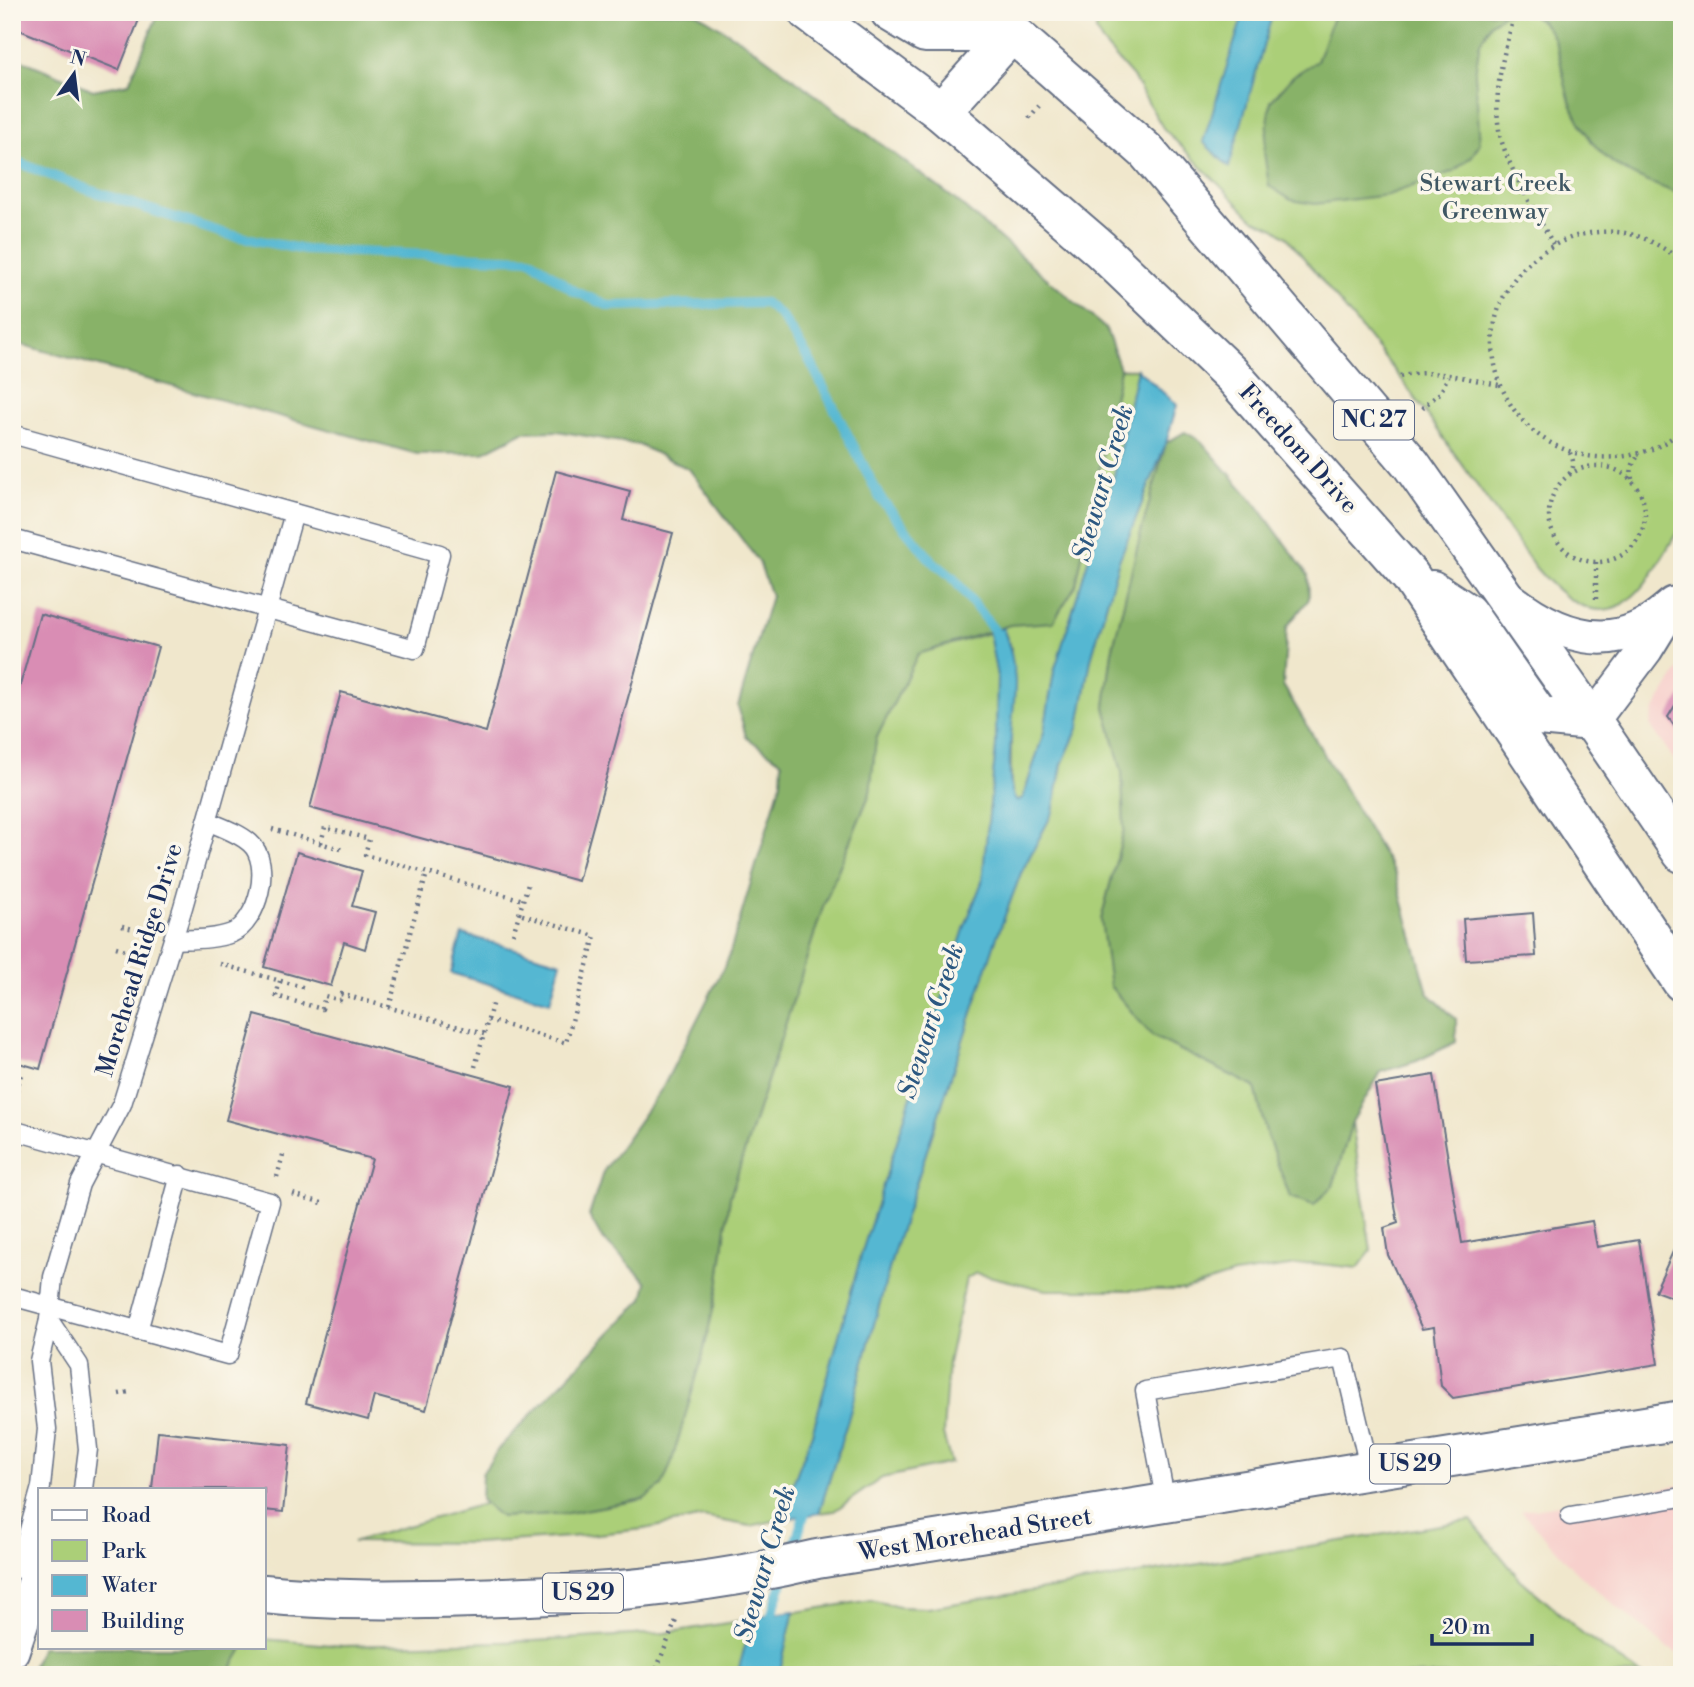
<svg xmlns="http://www.w3.org/2000/svg" width="1694" height="1687" font-family="'Libre Bodoni',serif">
  <style>
    .built { fill: #f7d0cc }
    .green { fill: #abcf78; stroke: #637f6b; stroke-width: 2 }
    .forest { fill: #88b268; stroke: #527063; stroke-width: 2 }
    .water { fill: #54b7d2; stroke: #387398; stroke-width: 2 }
    .lines { fill: none; stroke-linecap: round; stroke-linejoin: round }
    .stream { stroke: #54b7d2; stroke-width: 10 }
    .building { fill: #d98db4 }
    .lane-casing { stroke: #666f84; stroke-width: 21 }
    .street-casing { stroke: #666f84; stroke-width: 37 }
    .primary-casing { stroke: #666f84; stroke-width: 42 }
    .path { stroke: #666f84; stroke-width: 4.5; stroke-dasharray: 2 5; stroke-linecap: butt }
    .lane { stroke: #fff; stroke-width: 18 }
    .street { stroke: #fff; stroke-width: 33 }
    .primary { stroke: #fff; stroke-width: 38 }
    .labels { text-anchor: middle; dominant-baseline: central; stroke-width: 7; stroke-linejoin: round; paint-order: stroke }
    .shield { fill: #fbf7ec; stroke: #5e6b89; stroke-width: 2 }
    .shield-label { font-size: 23px; font-weight: bold; fill: #1b2f5e }
    .park-label { font-size: 24px; fill: #3f5764; stroke: #fbf7ec }
    .street-label { font-size: 24px; fill: #1b2f5e; stroke: #fbf7ec }
    .water-label { font-size: 26px; font-style: italic; fill: #2c5881; stroke: #fbf7ec }
  </style>
  <rect width="100%" height="100%" fill="#fbf7ec"/>
  <filter id="ink" filterUnits="userSpaceOnUse"><feTurbulence type="fractalNoise" baseFrequency=".0143" numOctaves="2"/><feDisplacementMap in="SourceGraphic" scale="14" xChannelSelector="R" yChannelSelector="G"/><feConvolveMatrix kernelMatrix="1 2 1 2 8 2 1 2 1" color-interpolation-filters="sRGB"/></filter>
  <filter id="wash" filterUnits="userSpaceOnUse"><feTurbulence type="fractalNoise" baseFrequency=".00686" numOctaves="4" result="noise"/><feDisplacementMap in="SourceGraphic" scale="28" xChannelSelector="R" yChannelSelector="G"/><feGaussianBlur stdDeviation="1.57" result="paint"/><feColorMatrix in="noise" values="0 0 0 0 0 0 0 0 0 0 0 0 0 0 0 0 0 1.4 0 .05"/><feComposite in="paint" operator="in"/></filter>
  <g filter="url(#wash)">
    <rect width="100%" height="100%" fill="#f0e7cc"/>
    <g class="built">
      <polygon points="1682,664 1682,771 1650,725 1653,712"/>
      <polygon points="1682,1485 1682,1656 1665,1646 1581,1577 1521,1511"/>
    </g>
    <g class="green">
      <path d="M1097,12H1662L1682,32V524C1668,546 1652,580 1632,597C1596,629 1559,595 1535,567L1400,377L1287,237L1274,228L1253,219L1163,128L1133,77L1102,42L1096,31Z"/>
      <polygon points="1120,369 1137,369 1114,476 1054,672 1044,732 1023,798 1017,802 1013,797 1011,782 1011,648 1003,628 1076,585"/>
      <polygon points="1166,443 1141,532 1112,652 1105,707 1122,772 1124,830 1101,920 1152,1036 1255,1087 1266,1132 1290,1197 1333,1186 1352,1122 1371,1251 1358,1268 1310,1263 1234,1274 1184,1290 1046,1290 976,1273 966,1279 948,1363 943,1434 951,1463 882,1478 834,1511 819,1513 849,1416 894,1251 995,942 1021,873 1053,812 1062,764 1079,726 1091,659 1118,563"/>
      <polygon points="989,633 997,676 996,747 982,882 965,926 862,1252 812,1434 779,1520 750,1526 703,1517 644,1529 570,1537 476,1543 353,1542 486,1503 501,1517 568,1513 644,1499 701,1362 718,1288 730,1197 824,904 870,793 876,739 918,654"/>
      <polygon points="1471,1520 1519,1578 1581,1632 1641,1675 27,1675 45,1647 264,1647 264,1639 343,1646 534,1641 665,1633 871,1600 899,1607 927,1608"/>
    </g>
    <g class="forest">
      <polygon points="159,12 695,12 750,46 953,198 1106,329 1120,369 1076,585 1053,622 1010,625 918,654 876,739 870,793 824,904 730,1197 718,1288 701,1362 671,1464 662,1486 644,1499 568,1513 501,1517 481,1500 482,1474 499,1448 643,1299 647,1282 601,1237 589,1216 603,1172 663,1087 728,959 781,782 782,762 746,737 738,706 771,596 759,562 689,469 639,445 557,431 523,432 482,453 417,454 12,342 12,56 93,90 129,83"/>
      <polygon points="1335,12 1521,12 1504,14 1491,23 1480,43 1475,73 1480,143 1472,156 1454,171 1388,195 1315,204 1291,200 1269,186 1264,152 1271,101 1293,76 1317,61"/>
      <path d="M1526,12H1682V195C1651,183 1619,174 1597,148C1588,138 1574,113 1570,101C1558,68 1564,28 1526,12Z"/>
      <polygon points="1185,432 1201,441 1256,504 1308,575 1309,599 1287,627 1283,685 1395,874 1428,993 1456,1019 1456,1042 1417,1061 1381,1072 1352,1122 1333,1186 1314,1205 1290,1197 1266,1132 1255,1087 1152,1036 1110,986 1101,920 1124,830 1122,772 1105,707 1112,652 1141,532 1166,443"/>
      <polygon points="41,1647 244,1647 228,1675 29,1675"/>
    </g>
    <g class="water">
      <polygon points="1244,12 1273,12 1229,167 1203,142"/>
      <path d="M1137,369L1177,405L1166,443L1118,563L1091,659L1079,726L1062,764L1053,812L1021,873L995,942L894,1251L849,1416L819,1513L779,1520L812,1434L862,1252L965,926L982,882L996,747L997,676L989,633L1003,628C1010,646 1014,662 1015,681C1016,706 1001,785 1017,801L1023,798L1044,732L1054,672L1114,476Z"/>
      <polygon points="462,934 561,962 550,1002 451,973"/>
      <polygon points="794,1611 779,1675 737,1675 753,1617"/>
    </g>
    <g class="lines">
      <g class="stream">
        <polyline points="12,160 89,190 226,234 305,250 530,259 574,291 609,306 765,303 782,317 810,361 880,498 931,560 953,578 994,630 998,641"/>
        <polyline points="791,1556 808,1503"/>
        <polyline points="768,1625 784,1577"/>
      </g>
    </g>
    <g id="blocks">
      <g class="building">
        <polygon points="12,12 142,12 119,70 12,27"/>
        <polygon points="556,471 630,491 623,520 673,533 578,881 310,808 341,692 486,732"/>
        <polygon points="40,614 158,647 40,1069 12,1061 12,714"/>
        <polygon points="1682,694 1682,737 1668,717"/>
        <polygon points="297,852 362,871 352,906 375,912 365,949 344,942 331,986 264,967"/>
        <polygon points="1533,913 1536,956 1466,960 1463,919"/>
        <polygon points="255,1015 514,1086 426,1410 374,1396 368,1420 306,1403 372,1159 226,1120"/>
        <polygon points="1434,1075 1462,1243 1592,1221 1597,1247 1639,1240 1658,1364 1453,1398 1441,1386 1434,1327 1422,1329 1388,1255 1384,1228 1398,1223 1375,1085"/>
        <polygon points="1682,1232 1682,1301 1655,1291"/>
        <polygon points="158,1431 290,1445 283,1512 264,1510 264,1489 152,1489"/>
      </g>
    </g>
  </g>
  <g filter="url(#ink)">
    <use href="#blocks" fill-opacity="0" stroke="#666f84" stroke-width="2"/>
    <g class="lines">
      <defs>
        <g id="lane">
          <polyline points="12,434 440,554 415,649 12,539"/>
          <path d="M173,940C192,939 213,940 232,933C258,922 273,863 250,843C239,833 221,827 207,821"/>
          <polyline points="12,1130 270,1202 228,1355 12,1296"/>
          <polyline points="49,1320 53,1277 80,1184 122,1104 183,907 294,513"/>
          <polyline points="138,1331 180,1175"/>
          <polyline points="1166,1504 1145,1391 1343,1358 1370,1471"/>
          <polyline points="1570,1516 1682,1497"/>
          <polyline points="21,1559 41,1487 47,1429 39,1361 49,1320 79,1365 88,1449 83,1489"/>
        </g>
        <g id="street">
          <path d="M1509,598C1545,626 1592,650 1637,629C1651,623 1662,613 1673,604"/>
          <polyline points="1592,721 1646,649 1668,613"/>
          <polyline points="12,1651 40,1567"/>
        </g>
        <g id="primary">
          <polyline points="808,12 941,112 1100,249 1233,376 1410,576 1682,982"/>
          <polyline points="890,12 925,33 1012,33"/>
          <polyline points="982,12 1012,33 1146,151 1411,464 1592,721 1682,853"/>
          <polyline points="941,112 1012,33"/>
          <polyline points="1432,590 1467,613 1539,716 1592,721"/>
          <polyline points="12,1557 40,1563"/>
          <path d="M264,1594C333,1601 403,1600 473,1598C588,1595 704,1586 817,1559L1682,1420"/>
        </g>
      </defs>
      <use href="#lane" class="lane-casing"/>
      <use href="#street" class="street-casing"/>
      <use href="#primary" class="primary-casing"/>
      <g class="path">
        <path d="M1516,12C1504,49 1493,91 1499,130C1505,164 1536,212 1553,244"/>
        <polyline points="1029,118 1039,106"/>
        <path d="M1682,261C1664,248 1647,237 1625,233C1609,230 1588,232 1573,237C1503,261 1472,335 1508,400C1525,431 1554,450 1588,456C1620,461 1659,453 1682,429"/>
        <path d="M1400,377C1431,367 1467,379 1499,385"/>
        <polyline points="1422,408 1441,392 1448,376"/>
        <circle cx="1597" cy="514" r="48"/>
        <path d="M1569,474C1575,467 1574,461 1570,453"/>
        <path d="M1632,479C1630,468 1633,462 1640,454"/>
        <polyline points="1596,562 1596,604"/>
        <polyline points="272,829 344,850"/>
        <polyline points="321,843 325,827 369,839 365,855 523,900"/>
        <polyline points="122,926 148,933"/>
        <polyline points="513,934 528,884"/>
        <polyline points="116,947 142,955"/>
        <polyline points="220,964 306,988"/>
        <polyline points="280,981 276,996 322,1009 325,996 340,1000 341,994 484,1034"/>
        <polyline points="389,1007 427,873"/>
        <polyline points="488,1020 566,1043 595,936 519,914"/>
        <polyline points="475,1067 493,1001"/>
        <polyline points="13,1104 21,1075"/>
        <polyline points="277,1177 284,1151"/>
        <polyline points="293,1194 322,1203"/>
        <polyline points="119,1394 129,1392"/>
        <polyline points="654,1675 677,1618"/>
      </g>
      <use href="#lane" class="lane"/>
      <use href="#street" class="street"/>
      <use href="#primary" class="primary"/>
    </g>
  </g>
  <g class="labels">
    <g class="shield">
      <rect x="1334" y="400.5" width="80" height="39" rx="5"/>
      <rect x="1370" y="1444.5" width="80" height="39" rx="5"/>
      <rect x="543" y="1573.5" width="80" height="39" rx="5"/>
    </g>
    <g class="shield-label">
      <text x="1374" y="420">NC 27</text>
      <text x="1410" y="1464">US 29</text>
      <text x="583" y="1593">US 29</text>
    </g>
    <g class="park-label">
      <text x="1495" y="184">Stewart Creek<tspan x="1495" dy="28">Greenway</tspan></text>
    </g>
    <g class="street-label">
      <text transform="translate(1298 449) rotate(48)">Freedom Drive</text>
      <text transform="translate(140 960) rotate(-73)">Morehead Ridge Drive</text>
      <text transform="translate(975 1535) rotate(-9)">West Morehead Street</text>
    </g>
    <g class="water-label">
      <text transform="translate(1103 483) rotate(-74)">Stewart Creek</text>
      <text transform="translate(931 1021) rotate(-72)">Stewart Creek</text>
      <text transform="translate(765 1564) rotate(-74)">Stewart Creek</text>
    </g>
  </g>
  <rect width="1694" height="1687" fill="none" stroke="#fbf7ec" stroke-width="42"/>
  <rect x="38" y="1488" width="228" height="161" fill="#fbf7ec" stroke="#a1a7b3" stroke-width="2"/>
  <rect x="52" y="1510" width="35" height="10" fill="#ffffff" stroke="#a1a7b3" stroke-width="2"/>
  <text x="102" y="1522" font-size="21" fill="#1b2f5e">Road</text>
  <rect x="52" y="1540" width="35" height="21" fill="#abcf78" stroke="#a1a7b3" stroke-width="2"/>
  <text x="102" y="1558" font-size="21" fill="#1b2f5e">Park</text>
  <rect x="52" y="1575" width="35" height="21" fill="#54b7d2" stroke="#a1a7b3" stroke-width="2"/>
  <text x="102" y="1592" font-size="21" fill="#1b2f5e">Water</text>
  <rect x="52" y="1610" width="35" height="21" fill="#d98db4" stroke="#a1a7b3" stroke-width="2"/>
  <text x="102" y="1628" font-size="21" fill="#1b2f5e">Building</text>
  <g transform="translate(74 74) rotate(14)" stroke="#fbf7ec" stroke-width="5" paint-order="stroke">
  <path d="M0-5L12 26L0 18L-12 26Z" fill="#1b2f5e"/>
  <text y="-10" font-size="19" font-weight="bold" text-anchor="middle" fill="#1b2f5e">N</text>
  </g>
  <path d="M1432 1634v10h100v-10" fill="none" stroke="#1b2f5e" stroke-width="3.5"/>
  <text x="1442" y="1634" font-size="21" fill="#1b2f5e" stroke="#fbf7ec" stroke-width="5" paint-order="stroke">20 m</text>
</svg>
